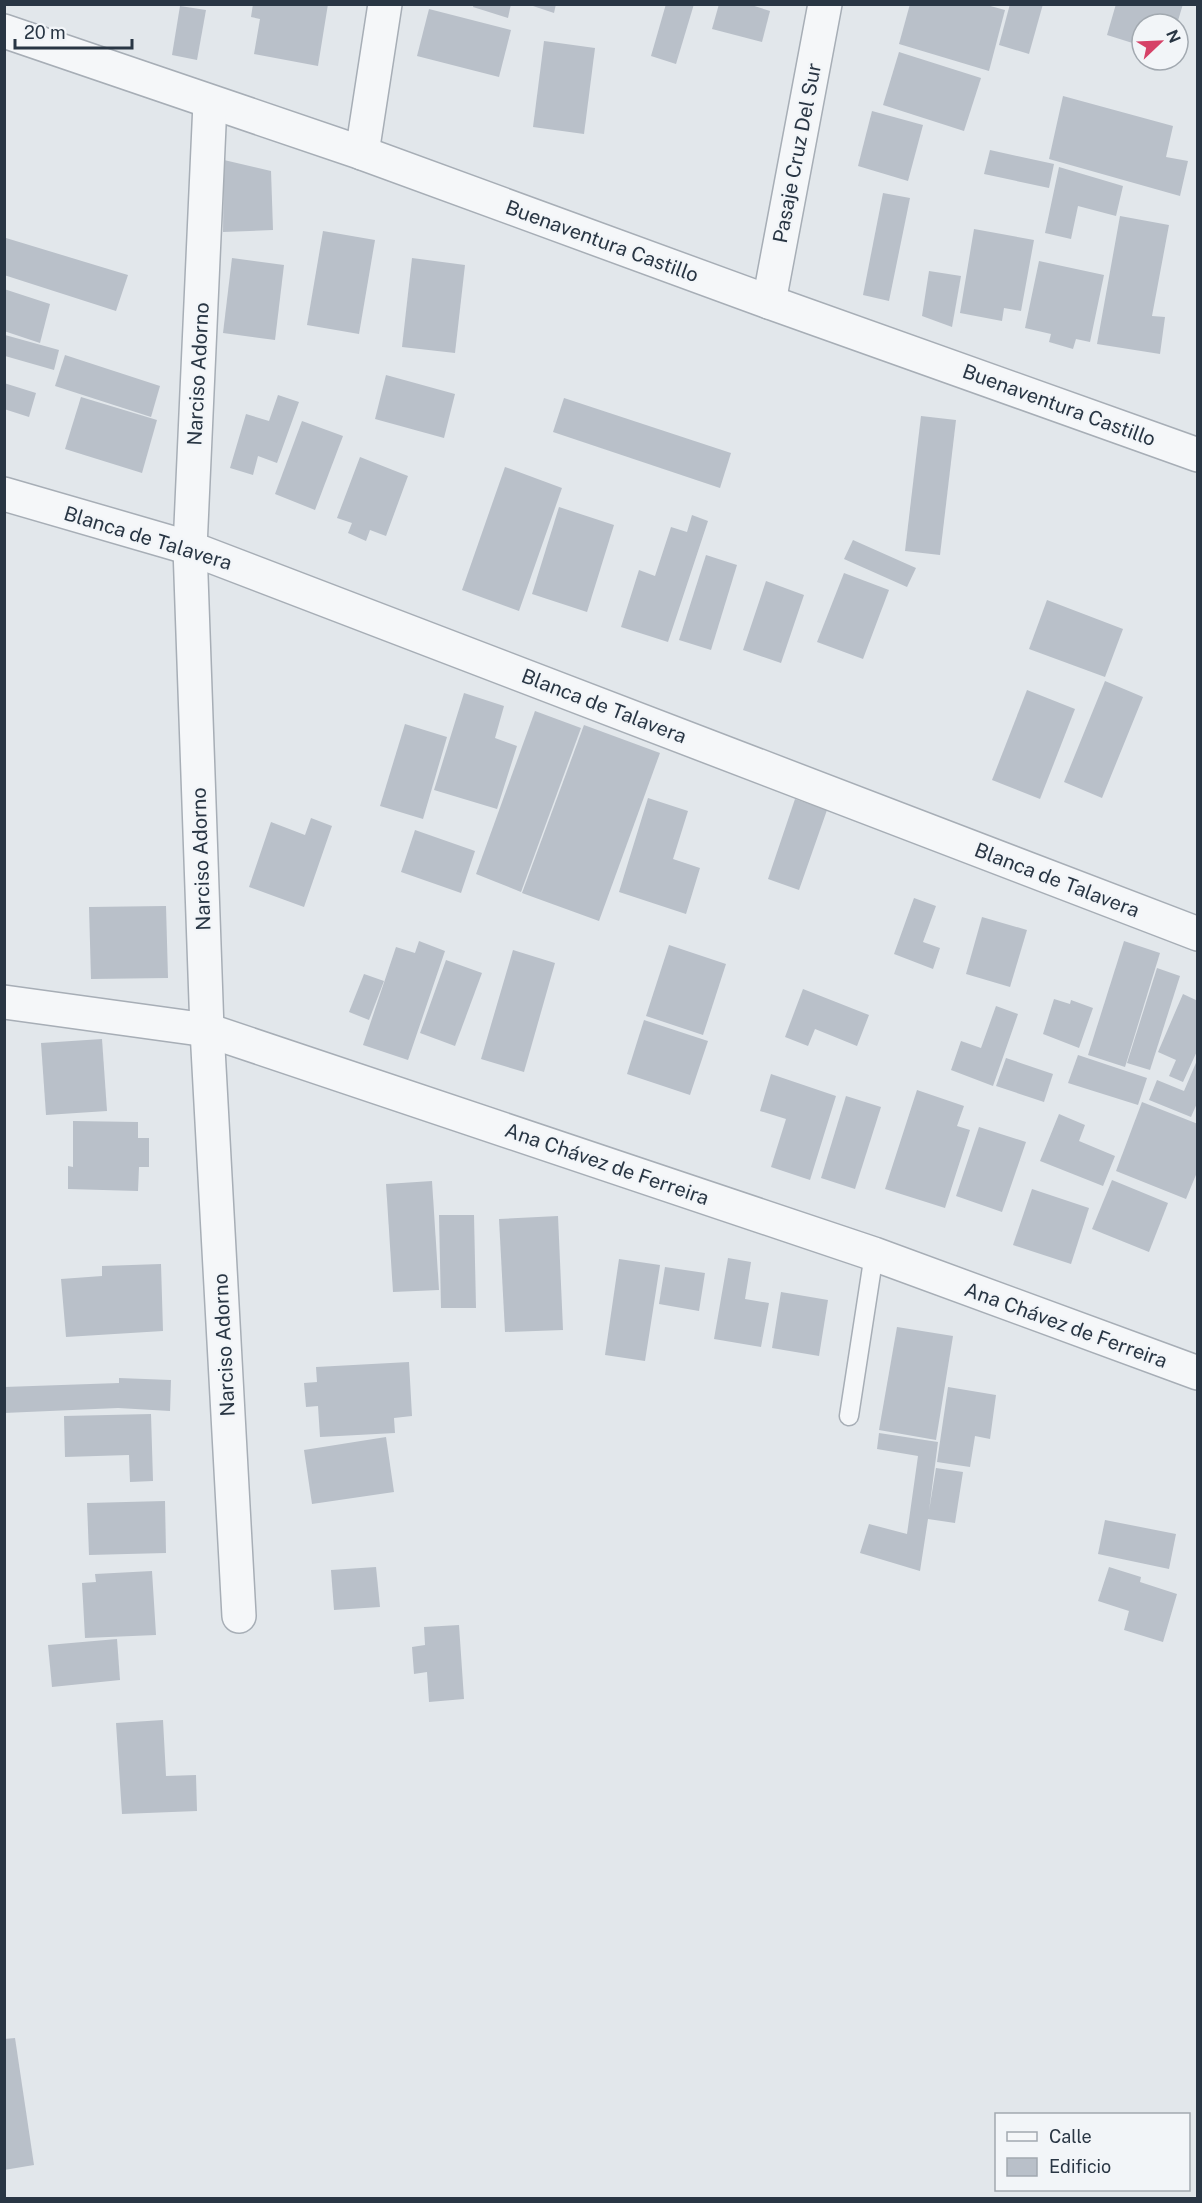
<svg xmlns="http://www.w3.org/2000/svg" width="1202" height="2203" font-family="'Public Sans',sans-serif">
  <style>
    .building { fill: #b9c0c9 }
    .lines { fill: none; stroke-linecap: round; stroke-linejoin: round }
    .service-casing { stroke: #a7aeb6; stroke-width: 21 }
    .minor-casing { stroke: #a7aeb6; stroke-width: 36 }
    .service { stroke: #f5f7f9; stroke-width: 18 }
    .minor { stroke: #f5f7f9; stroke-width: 33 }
    .labels { text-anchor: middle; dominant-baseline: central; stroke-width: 4.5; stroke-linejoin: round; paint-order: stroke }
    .street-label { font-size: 20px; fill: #293644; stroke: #f2f5f8 }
  </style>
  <rect width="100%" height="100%" fill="#e2e7eb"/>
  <g class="building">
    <polygon points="253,4 328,4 318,66 254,54 260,19 251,17"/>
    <polygon points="474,4 511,4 508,18 473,7"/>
    <polygon points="527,4 556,4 554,13"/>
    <polygon points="666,4 694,4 676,64 651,56"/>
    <polygon points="719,4 748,4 770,11 762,42 712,29"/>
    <polygon points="910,4 983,4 1005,10 989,71 899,44"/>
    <polygon points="1010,4 1043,4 1029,54 999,45"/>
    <polygon points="1116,4 1183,4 1177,24 1142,24 1142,46 1107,35"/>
    <polygon points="180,6 206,10 197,60 172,55"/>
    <polygon points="429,9 511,30 499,77 417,56"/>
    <polygon points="544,41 595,48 584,134 533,127"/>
    <polygon points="899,52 981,78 964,131 883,105"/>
    <polygon points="1063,96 1173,126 1166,157 1188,161 1180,196 1049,159"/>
    <polygon points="872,111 923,125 908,181 858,166"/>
    <polygon points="990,150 1054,164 1049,188 984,174"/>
    <polygon points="224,160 271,171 273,230 223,232"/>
    <polygon points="1059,167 1123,186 1116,216 1078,206 1071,239 1045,233"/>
    <polygon points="883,193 910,198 889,301 863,295"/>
    <polygon points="1120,216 1169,225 1152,316 1165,317 1160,354 1097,344"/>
    <polygon points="974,229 1034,240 1021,311 1004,308 1002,321 960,313"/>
    <polygon points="323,231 375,240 359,334 307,325"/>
    <polygon points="6,238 128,275 116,311 4,275"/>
    <polygon points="232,258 284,265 275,340 223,333"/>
    <polygon points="412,258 465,265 455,353 402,347"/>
    <polygon points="1039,261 1104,275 1090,342 1076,339 1073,349 1049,342 1051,334 1025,328"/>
    <polygon points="929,271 961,276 952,327 922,316"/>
    <polygon points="4,289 50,304 40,343 4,331"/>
    <polygon points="5,335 59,350 54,370 5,356"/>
    <polygon points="65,355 160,386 151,417 55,386"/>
    <polygon points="386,375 455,394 444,438 375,419"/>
    <polygon points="4,383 36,393 29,417 4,409"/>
    <polygon points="278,395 299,402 277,463 258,456 253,475 230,468 246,414 269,421"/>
    <polygon points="81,397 157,420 142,473 65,449"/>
    <polygon points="564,398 731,453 720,488 553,432"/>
    <polygon points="921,416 956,420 940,555 905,551"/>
    <polygon points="302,421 343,436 315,510 275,494"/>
    <polygon points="360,457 408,476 386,536 370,530 366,541 348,533 352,523 337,518"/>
    <polygon points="505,467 562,488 519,611 462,590"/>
    <polygon points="559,507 614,525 587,612 532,594"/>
    <polygon points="692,515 708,521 668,642 621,627 639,570 655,576 671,527 687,532"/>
    <polygon points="853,540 916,568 907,587 844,559"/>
    <polygon points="706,555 737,565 711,650 679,640"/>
    <polygon points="844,573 889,590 863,659 817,642"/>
    <polygon points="766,581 804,595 781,663 743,650"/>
    <polygon points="1047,600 1123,629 1105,677 1029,649"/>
    <polygon points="1105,681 1143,697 1102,798 1064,782"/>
    <polygon points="1027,690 1075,709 1040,799 992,780"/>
    <polygon points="464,693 504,706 495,738 517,746 497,809 434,790"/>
    <polygon points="535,711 581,728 521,892 476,874"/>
    <polygon points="405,724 447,737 423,819 380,806"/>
    <polygon points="584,725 660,753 599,921 522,893"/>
    <polygon points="648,798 688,811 673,859 700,868 686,914 619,892"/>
    <polygon points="795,799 827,810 799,890 768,879"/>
    <polygon points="311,818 332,826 304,907 249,887 271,822 305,835"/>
    <polygon points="415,830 475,851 461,893 401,872"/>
    <polygon points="914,898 936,906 923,942 940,948 933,969 894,954"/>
    <polygon points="166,906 168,978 91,979 89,907"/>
    <polygon points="982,917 1027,930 1010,987 966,974"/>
    <polygon points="419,941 445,951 408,1060 363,1045 396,947 415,953"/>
    <polygon points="1124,941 1160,953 1125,1067 1088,1055"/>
    <polygon points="669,945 726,964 703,1035 646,1016"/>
    <polygon points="513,950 555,963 524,1072 481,1059"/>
    <polygon points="446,960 482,973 455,1046 420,1033"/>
    <polygon points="1157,968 1180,976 1150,1070 1127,1063"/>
    <polygon points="364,974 384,981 369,1020 349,1012"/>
    <polygon points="803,989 869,1015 857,1046 815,1029 808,1046 785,1037"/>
    <polygon points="1183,994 1198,1001 1198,1049 1183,1082 1169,1076 1176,1060 1158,1052"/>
    <polygon points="1054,999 1070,1004 1071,1000 1093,1008 1079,1048 1043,1034"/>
    <polygon points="996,1006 1018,1014 993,1086 951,1070 961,1041 981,1048"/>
    <polygon points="644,1020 708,1041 690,1095 627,1074"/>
    <polygon points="102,1039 107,1111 46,1115 41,1043"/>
    <polygon points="1078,1055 1147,1078 1138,1105 1068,1083"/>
    <polygon points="1006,1058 1053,1074 1044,1102 996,1086"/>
    <polygon points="1198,1058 1198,1101 1191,1117 1149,1100 1157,1080 1184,1091"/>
    <polygon points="771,1074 836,1096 810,1180 771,1167 786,1119 760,1111"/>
    <polygon points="917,1090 964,1106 957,1126 970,1130 945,1208 885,1189"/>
    <polygon points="846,1096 881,1107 855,1189 821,1178"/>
    <polygon points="1142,1102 1198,1124 1198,1170 1186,1199 1116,1171"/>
    <polygon points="1059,1114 1085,1125 1079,1141 1115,1156 1103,1186 1040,1161"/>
    <polygon points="73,1121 138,1122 138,1138 149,1138 149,1167 139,1167 138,1191 68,1189 68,1166 73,1167"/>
    <polygon points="979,1127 1026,1142 1002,1212 956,1196"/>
    <polygon points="1112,1180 1168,1203 1149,1252 1092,1229"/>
    <polygon points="432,1181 439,1290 393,1292 386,1184"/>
    <polygon points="1032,1189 1089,1208 1071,1264 1013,1245"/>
    <polygon points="439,1215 474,1215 476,1308 441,1308"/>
    <polygon points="558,1216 563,1330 505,1332 499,1219"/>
    <polygon points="728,1258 751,1262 745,1299 769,1303 761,1347 714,1339"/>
    <polygon points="619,1259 660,1265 645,1361 605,1355"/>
    <polygon points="161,1264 163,1331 66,1337 61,1279 102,1276 102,1266"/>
    <polygon points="665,1267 705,1273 699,1311 659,1304"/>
    <polygon points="781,1292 828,1300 819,1356 772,1348"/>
    <polygon points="897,1327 953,1336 936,1440 879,1430"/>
    <polygon points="409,1362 412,1416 394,1418 395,1433 320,1437 318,1406 306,1407 304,1383 317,1382 316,1367"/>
    <polygon points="119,1378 171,1380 170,1411 118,1408 4,1413 4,1387 119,1383"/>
    <polygon points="948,1387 996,1395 990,1439 975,1436 970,1467 937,1462"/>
    <polygon points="151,1414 153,1481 130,1482 129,1455 65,1457 64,1416"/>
    <polygon points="879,1433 938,1442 929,1511 936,1468 963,1472 955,1523 928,1519 920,1571 860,1553 869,1524 907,1534 918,1456 877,1449"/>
    <polygon points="386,1437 394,1492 312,1504 304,1450"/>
    <polygon points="165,1501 166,1553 89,1555 87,1503"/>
    <polygon points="1105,1520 1176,1534 1169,1569 1098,1554"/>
    <polygon points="376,1567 380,1607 334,1610 331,1570"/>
    <polygon points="1109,1567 1141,1577 1140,1582 1177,1594 1163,1642 1124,1630 1129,1611 1098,1601"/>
    <polygon points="152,1571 156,1635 85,1638 82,1583 96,1582 95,1574"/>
    <polygon points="459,1625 464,1699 429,1702 427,1672 414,1674 412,1647 425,1645 424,1627"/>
    <polygon points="117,1639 120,1680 52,1687 48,1645"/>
    <polygon points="163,1720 166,1776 196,1775 197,1811 122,1814 116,1723"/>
    <polygon points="15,2038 34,2165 4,2170 4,2039"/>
  </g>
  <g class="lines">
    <defs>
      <polyline id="service" points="849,1416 874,1254"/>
      <g id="minor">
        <polyline points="4,31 362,153 769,302 1198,455"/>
        <polyline points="210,103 190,548 207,1030 239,1616"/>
        <polyline points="362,153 385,4"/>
        <polyline points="769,302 825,4"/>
        <polyline points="4,494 190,548 1198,934"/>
        <polyline points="4,1002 207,1030 874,1254 1198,1373"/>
      </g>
    </defs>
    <use href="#service" class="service-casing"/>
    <use href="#minor" class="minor-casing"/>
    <use href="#service" class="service"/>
    <use href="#minor" class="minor"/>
  </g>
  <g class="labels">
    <g class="street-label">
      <text transform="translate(797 153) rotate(-79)">Pasaje Cruz Del Sur</text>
      <text transform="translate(602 241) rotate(20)">Buenaventura Castillo</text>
      <text transform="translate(198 374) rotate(-87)">Narciso Adorno</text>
      <text transform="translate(1059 405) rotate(20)">Buenaventura Castillo</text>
      <text transform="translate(148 538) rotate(17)">Blanca de Talavera</text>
      <text transform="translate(604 706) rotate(21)">Blanca de Talavera</text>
      <text transform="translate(201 859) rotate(-92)">Narciso Adorno</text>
      <text transform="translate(1057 880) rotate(21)">Blanca de Talavera</text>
      <text transform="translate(607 1164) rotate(19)">Ana Chávez de Ferreira</text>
      <text transform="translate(1066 1325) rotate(20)">Ana Chávez de Ferreira</text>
      <text transform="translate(224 1345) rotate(-93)">Narciso Adorno</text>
    </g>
  </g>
  <rect width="1202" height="2203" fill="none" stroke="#293644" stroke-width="12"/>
  <rect x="995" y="2113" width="195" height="78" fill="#f2f5f8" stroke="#a2a9b0" stroke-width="1.5"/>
  <rect x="1007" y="2132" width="30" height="9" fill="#f5f7f9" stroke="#a2a9b0" stroke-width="1.5"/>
  <text x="1049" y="2143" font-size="18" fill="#293644">Calle</text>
  <rect x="1007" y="2158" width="30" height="18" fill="#b9c0c9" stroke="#a2a9b0" stroke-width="1.5"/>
  <text x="1049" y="2173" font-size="18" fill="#293644">Edificio</text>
  <g transform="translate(1160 42) rotate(67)"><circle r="28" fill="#f2f5f8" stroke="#a2a9b0" stroke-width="1.5"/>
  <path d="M0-4.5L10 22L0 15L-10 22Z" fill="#d64167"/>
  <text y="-9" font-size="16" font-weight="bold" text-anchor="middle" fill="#293644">N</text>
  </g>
  <path d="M15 39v9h117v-9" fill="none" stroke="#293644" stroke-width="3"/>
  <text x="24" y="39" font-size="18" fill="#293644" stroke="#f2f5f8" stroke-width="4.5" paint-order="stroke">20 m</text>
</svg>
